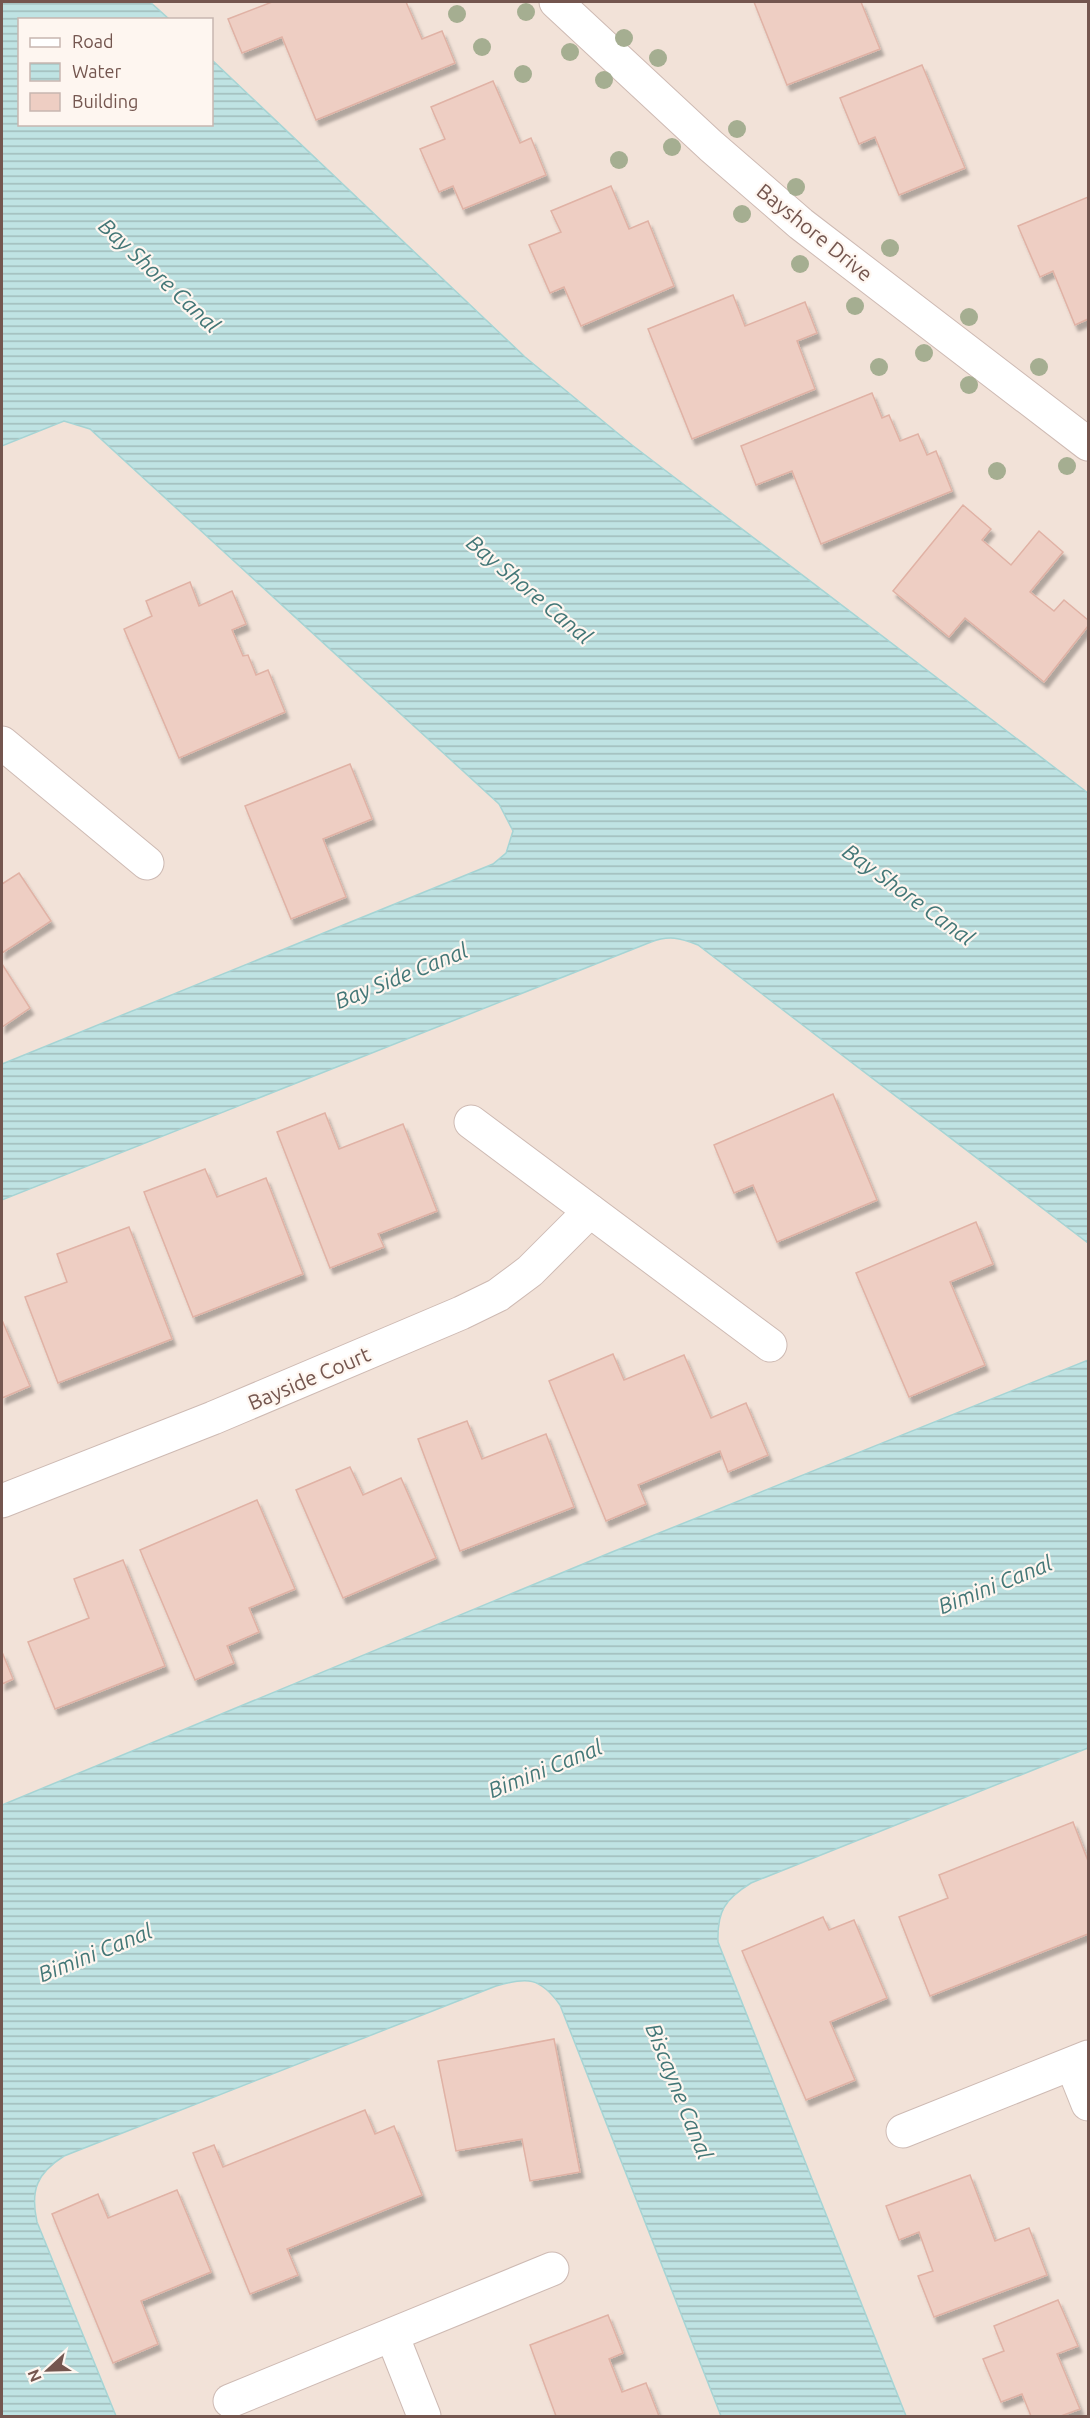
<svg xmlns="http://www.w3.org/2000/svg" width="1090" height="2418" font-family="Ubuntu,sans-serif">
  <style>
    .residential { fill: #f2e2d8 }
    .water { fill: url(#water-rules); stroke: #a6d4d4; stroke-width: 1.5 }
    .building { fill: #eecec3; stroke: #e0b2a5; stroke-width: 1.5; filter: url(#shadow) }
    .lines { fill: none; stroke-linecap: round; stroke-linejoin: round }
    .street-casing { stroke: #cebab3; stroke-width: 35 }
    .street { stroke: #fff; stroke-width: 33 }
    .tree { fill: #a5ae91 }
    .labels { text-anchor: middle; dominant-baseline: central; stroke-width: 4.5; stroke-linejoin: round; paint-order: stroke }
    .street-label { font-size: 21px; fill: #74564f; stroke: #fef6f0 }
    .water-label { font-size: 22px; font-style: italic; fill: #437777; stroke: #fef6f0 }
  </style>
  <defs>
    <pattern id="water-rules" width="6" height="5" patternUnits="userSpaceOnUse" patternTransform="scale(1.5)"><rect width="6" height="5" fill="#bfe3e3"/><path d="M0 2.5h6" fill="none" stroke="#a0bbba"/></pattern>
    <filter id="shadow"><feDropShadow dx="3.5" dy="6" stdDeviation="1.5" flood-color="#0004"/></filter>
  </defs>
  <rect width="100%" height="100%" fill="#fbf1ea"/>
  <g class="residential">
    <polygon points="150,2 1088,2 1088,793 632,445 525,357 212,60 212,20 169,19"/>
    <polygon points="64,421 90,429 499,804 513,831 505,853 493,864 2,1064 2,446"/>
    <polygon points="665,937 676,937 698,945 1088,1243 1088,1360 612,1552 2,1805 2,1200 466,1013"/>
    <polygon points="1088,1748 1088,2416 906,2416 718,1942 717,1923 724,1906 734,1893 751,1883"/>
    <polygon points="515,1981 531,1981 548,1988 560,2005 721,2416 116,2416 37,2222 33,2203 37,2182 48,2166 64,2156 496,1986"/>
  </g>
  <g class="water">
    <path d="M2,2H150L169,19L20,20V124H212V60L525,357L632,445L1088,793V1243L698,945C680,938 669,935 651,942L2,1200V1064L493,864L506,853L513,831L499,804L90,429L64,421L2,446Z"/>
    <path d="M1088,1360V1748L751,1883C725,1899 717,1911 718,1942L906,2416H721L560,2005C540,1977 527,1977 496,1986L64,2156C37,2173 30,2190 37,2222L116,2416H2V1805L612,1552Z"/>
  </g>
  <g class="building">
    <polygon points="272,2 406,2 422,39 442,31 455,63 316,120 282,37 242,53 228,19"/>
    <polygon points="754,2 861,2 880,49 787,85"/>
    <polygon points="922,65 965,168 899,195 875,137 859,144 840,98"/>
    <polygon points="493,81 520,143 531,138 546,175 463,209 453,186 439,192 420,149 445,139 431,107"/>
    <polygon points="611,186 629,229 648,221 674,286 581,326 564,287 550,293 529,245 561,232 551,211"/>
    <polygon points="1088,197 1088,319 1075,325 1053,271 1040,277 1018,226"/>
    <polygon points="733,295 745,326 805,302 817,333 797,341 815,389 692,439 648,329"/>
    <polygon points="872,393 882,418 889,415 900,441 918,434 927,455 936,451 952,491 821,544 792,471 756,485 741,446"/>
    <polygon points="963,505 991,529 982,540 1011,565 1039,531 1063,552 1030,592 1054,611 1064,600 1088,620 1088,626 1044,682 965,618 949,637 893,591"/>
    <polygon points="190,582 199,606 232,591 246,624 232,630 243,656 248,655 256,675 268,670 285,712 179,758 124,629 152,616 146,601"/>
    <polygon points="350,764 372,819 323,839 346,897 291,919 245,806"/>
    <polygon points="19,873 51,921 2,953 2,884"/>
    <polygon points="2,964 30,1008 2,1027"/>
    <polygon points="833,1094 877,1200 777,1242 753,1185 734,1193 714,1145"/>
    <polygon points="325,1113 339,1149 403,1124 437,1211 378,1234 384,1247 330,1268 277,1132"/>
    <polygon points="205,1169 217,1197 266,1178 303,1274 193,1317 144,1192"/>
    <polygon points="976,1222 993,1264 950,1282 985,1365 909,1397 856,1273"/>
    <polygon points="129,1227 172,1339 58,1383 25,1297 67,1282 57,1254"/>
    <polygon points="2,1320 30,1386 2,1398"/>
    <polygon points="613,1354 624,1380 684,1355 711,1418 746,1403 768,1455 728,1472 720,1451 638,1485 646,1504 606,1521 549,1381"/>
    <polygon points="467,1421 482,1459 546,1434 574,1507 460,1551 418,1439"/>
    <polygon points="350,1467 363,1495 401,1478 436,1558 343,1598 296,1490"/>
    <polygon points="257,1500 295,1589 249,1608 259,1632 227,1646 234,1663 195,1680 140,1550"/>
    <polygon points="123,1560 165,1666 55,1709 28,1642 89,1618 74,1579"/>
    <polygon points="2,1652 13,1679 2,1684"/>
    <polygon points="1073,1822 1088,1861 1088,1934 930,1996 899,1917 948,1898 939,1875"/>
    <polygon points="823,1917 829,1930 854,1920 887,1998 830,2022 855,2080 806,2100 742,1951"/>
    <polygon points="554,2039 580,2172 530,2181 522,2139 456,2151 438,2061"/>
    <polygon points="365,2110 375,2134 394,2126 422,2195 287,2249 298,2275 250,2294 193,2153 214,2145 223,2167"/>
    <polygon points="970,2175 995,2241 1029,2228 1047,2275 934,2317 918,2276 933,2271 919,2232 899,2240 886,2206"/>
    <polygon points="177,2190 211,2272 141,2301 158,2344 113,2363 52,2214 98,2194 108,2218"/>
    <polygon points="1058,2300 1078,2346 1057,2354 1080,2409 1061,2416 1031,2416 1022,2394 1001,2402 983,2359 1004,2351 994,2326"/>
    <polygon points="608,2315 623,2353 609,2359 622,2392 646,2383 659,2416 556,2416 530,2345"/>
  </g>
  <g class="lines">
    <defs>
      <g id="street">
        <polyline points="556,2 711,146 801,224 1088,444"/>
        <polyline points="2,743 147,863"/>
        <polyline points="471,1122 770,1345"/>
        <polyline points="2,1501 213,1418 461,1313 498,1295 530,1271 590,1211"/>
        <polyline points="1072,2064 1088,2104"/>
        <polyline points="903,2131 1088,2057"/>
        <polyline points="392,2335 424,2416"/>
        <polyline points="230,2401 552,2269"/>
      </g>
    </defs>
    <use href="#street" class="street-casing"/>
    <use href="#street" class="street"/>
  </g>
  <g class="tree">
    <circle cx="526" cy="12" r="9"/>
    <circle cx="457" cy="14" r="9"/>
    <circle cx="624" cy="38" r="9"/>
    <circle cx="482" cy="47" r="9"/>
    <circle cx="570" cy="52" r="9"/>
    <circle cx="658" cy="58" r="9"/>
    <circle cx="523" cy="74" r="9"/>
    <circle cx="604" cy="80" r="9"/>
    <circle cx="737" cy="129" r="9"/>
    <circle cx="672" cy="147" r="9"/>
    <circle cx="619" cy="160" r="9"/>
    <circle cx="796" cy="187" r="9"/>
    <circle cx="742" cy="214" r="9"/>
    <circle cx="890" cy="248" r="9"/>
    <circle cx="800" cy="264" r="9"/>
    <circle cx="855" cy="306" r="9"/>
    <circle cx="969" cy="317" r="9"/>
    <circle cx="924" cy="353" r="9"/>
    <circle cx="879" cy="367" r="9"/>
    <circle cx="1039" cy="367" r="9"/>
    <circle cx="969" cy="385" r="9"/>
    <circle cx="1067" cy="466" r="9"/>
    <circle cx="997" cy="471" r="9"/>
  </g>
  <g class="labels">
    <g class="street-label">
      <text transform="translate(815 232) rotate(39)">Bayshore Drive</text>
      <text transform="translate(309 1378) rotate(-23)">Bayside Court</text>
    </g>
    <g class="water-label">
      <text transform="translate(160 275) rotate(43)">Bay Shore Canal</text>
      <text transform="translate(530 589) rotate(40)">Bay Shore Canal</text>
      <text transform="translate(909 894) rotate(36)">Bay Shore Canal</text>
      <text transform="translate(401 975) rotate(-22)">Bay Side Canal</text>
      <text transform="translate(995 1584) rotate(-22)">Bimini Canal</text>
      <text transform="translate(545 1768) rotate(-22)">Bimini Canal</text>
      <text transform="translate(95 1952) rotate(-22)">Bimini Canal</text>
      <text transform="translate(680 2091) rotate(68)">Biscayne Canal</text>
    </g>
  </g>
  <rect width="1090" height="2418" fill="none" stroke="#74564f" stroke-width="6"/>
  <rect x="18" y="18" width="195" height="108" fill="#fef6f0" stroke="#c7b6b0" stroke-width="1.5"/>
  <rect x="30" y="38" width="30" height="9" fill="#ffffff" stroke="#c7b6b0" stroke-width="1.5"/>
  <text x="72" y="48" font-size="18" fill="#74564f">Road</text>
  <rect x="30" y="63" width="30" height="18" fill="url(#water-rules)" stroke="#c7b6b0" stroke-width="1.5"/>
  <text x="72" y="78" font-size="18" fill="#74564f">Water</text>
  <rect x="30" y="93" width="30" height="18" fill="#eecec3" stroke="#c7b6b0" stroke-width="1.5"/>
  <text x="72" y="108" font-size="18" fill="#74564f">Building</text>
  <g transform="translate(48 2370) rotate(248)" stroke="#fef6f0" stroke-width="4.5" paint-order="stroke">
  <path d="M0-4.5L10 22L0 15L-10 22Z" fill="#74564f"/>
  <text y="-9" font-size="16" font-weight="bold" text-anchor="middle" fill="#74564f">N</text>
  </g>
</svg>
